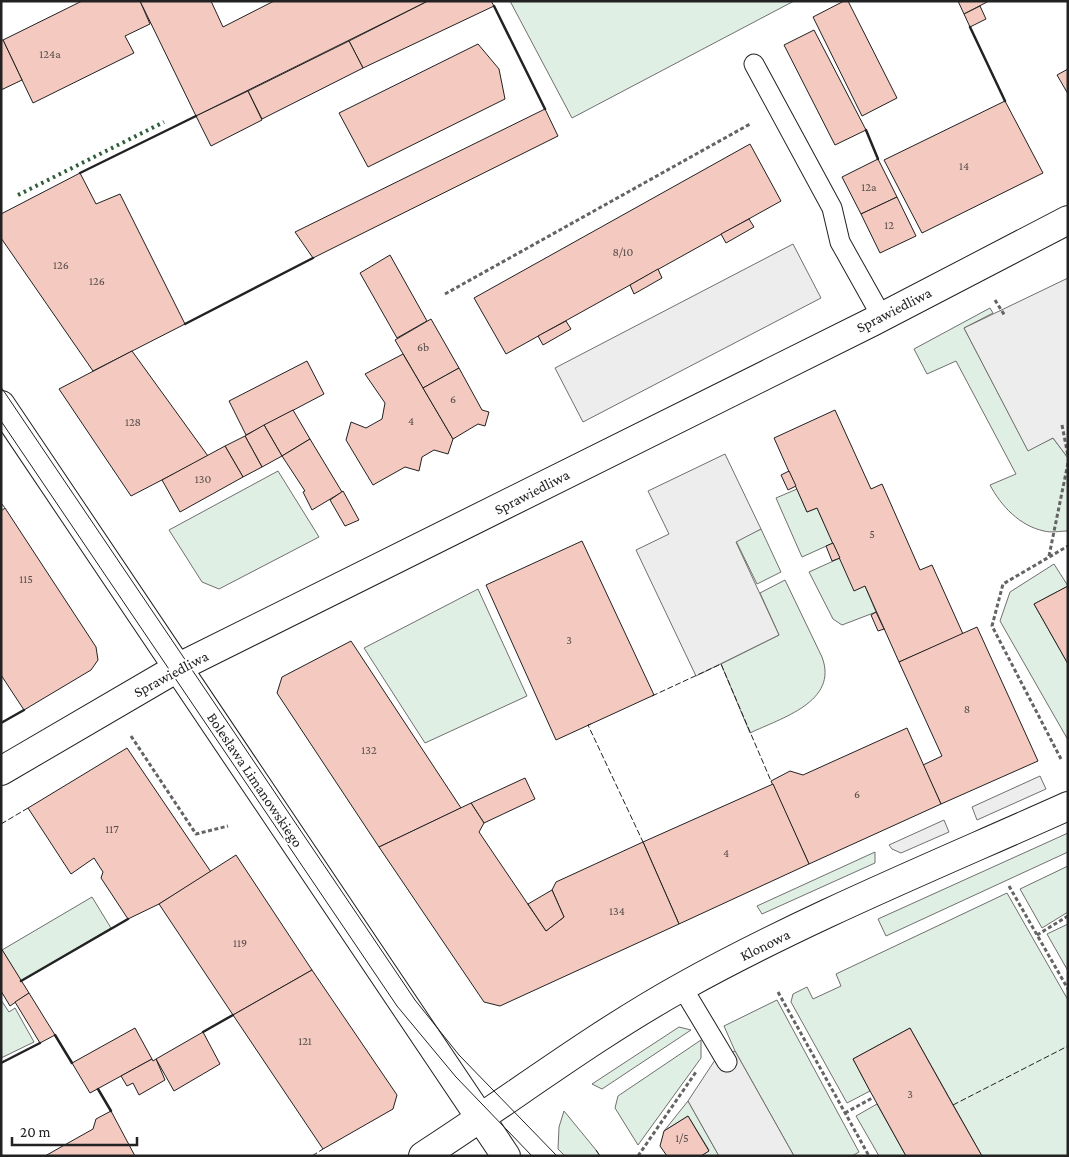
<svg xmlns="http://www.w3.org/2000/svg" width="1069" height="1157" font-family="'Crimson Pro',serif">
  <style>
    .green { fill: #e0efe3; stroke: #6f6f6f }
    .parking { fill: #ededed; stroke: #6f6f6f }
    .building { fill: #f3c9c0; stroke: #222 }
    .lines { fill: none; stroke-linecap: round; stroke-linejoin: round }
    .lane-casing { stroke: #222; stroke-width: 21 }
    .street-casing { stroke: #222; stroke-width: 30 }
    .secondary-casing { stroke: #222; stroke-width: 30 }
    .path { stroke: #646464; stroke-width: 3; stroke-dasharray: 4 2.5; stroke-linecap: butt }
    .lane { stroke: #fff; stroke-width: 19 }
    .street { stroke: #fff; stroke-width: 28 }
    .secondary { stroke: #fff; stroke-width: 28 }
    .tram { stroke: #222; stroke-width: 1 }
    .hedge { stroke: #2f5e38; stroke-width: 4; stroke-dasharray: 2.5 4; stroke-linecap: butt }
    .fence { stroke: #222; stroke-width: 1; stroke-dasharray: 6 2.5; stroke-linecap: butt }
    .wall { stroke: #222; stroke-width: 2.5 }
    .labels { text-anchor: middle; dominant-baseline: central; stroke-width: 4; stroke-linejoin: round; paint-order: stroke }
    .number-label { font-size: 12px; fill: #564c4a }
    .street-label { font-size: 15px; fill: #222; stroke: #fff }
  </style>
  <rect width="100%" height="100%" fill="#fff"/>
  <g class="green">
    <polygon points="510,1 794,1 572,118"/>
    <path d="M990,308L993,313L964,328L1028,450L1053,438L1068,458V531C1060,531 1051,533 1044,531C1020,526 1001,506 990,485L1016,474L956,361L927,374L914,349Z"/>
    <polygon points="278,471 319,537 219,589 202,582 169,530"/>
    <polygon points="797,489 807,512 817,508 833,543 802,557 776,498"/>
    <polygon points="761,529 781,572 757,584 736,541"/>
    <polygon points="840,558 865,586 876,612 842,625 833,619 809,572"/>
    <polygon points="1054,564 1068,586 1034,604 1068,664 1068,740 1000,621 1010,592"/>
    <path d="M785,580L822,657C839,702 781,718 750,733L721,664L779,635L760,593Z"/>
    <polygon points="478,589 527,696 425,743 364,648"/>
    <polygon points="1068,833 1068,852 886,936 878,919"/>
    <polygon points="875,852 875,863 762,914 757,906"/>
    <polygon points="1068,866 1068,912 1042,928 1020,889"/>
    <polygon points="1007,893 1068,1000 1068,1156 982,1156 910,1028 853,1059 870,1091 847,1103 791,1002 793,994 807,987 813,999 841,986 836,974"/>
    <polygon points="92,897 111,928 21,981 2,950"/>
    <polygon points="1068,924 1068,971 1047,934"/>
    <polygon points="1,1000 9,1012 15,1008 34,1042 1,1058"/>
    <polygon points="777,1000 859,1152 852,1156 794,1156 735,1051 724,1026"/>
    <polygon points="679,1027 691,1030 602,1089 592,1084"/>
    <polygon points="701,1040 701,1058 638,1145 615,1108 618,1096"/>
    <polygon points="688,1101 719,1156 701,1156 709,1150 688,1116 664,1131"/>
    <polygon points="877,1104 906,1156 879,1156 856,1116"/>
    <polygon points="564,1111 596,1150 600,1156 565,1156 558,1149 559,1127"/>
  </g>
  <g class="parking">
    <polygon points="793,244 821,298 583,422 555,368"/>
    <polygon points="1068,278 1068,458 1053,438 1028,451 964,328"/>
    <polygon points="725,454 761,529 736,542 779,635 696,676 636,550 669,534 648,491"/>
    <polygon points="1040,776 1046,789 977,820 972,807"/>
    <polygon points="944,820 949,832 901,853 892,849 889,845"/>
    <polygon points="735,1051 794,1156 719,1156 688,1101 715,1060"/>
  </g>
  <g class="building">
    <polygon points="82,1 140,1 150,24 125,36 134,53 33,103 3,40"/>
    <polygon points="140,1 211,1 223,27 274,1 428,1 196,116"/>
    <polygon points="428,1 491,1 494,6 363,68 349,41"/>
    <polygon points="844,1 848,1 897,98 862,116 813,17"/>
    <polygon points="958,1 989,1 964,14"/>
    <polygon points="980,6 986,19 970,27 964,14"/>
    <polygon points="814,30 866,130 835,145 784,45"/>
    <polygon points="1,40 3,40 22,80 1,90"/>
    <polygon points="349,41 363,68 262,119 248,91"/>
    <polygon points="478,44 499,69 505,99 368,167 339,113"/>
    <polygon points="1068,69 1068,94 1057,75"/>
    <polygon points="248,91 262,120 211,146 196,116"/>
    <polygon points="1005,101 1043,173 922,233 884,160"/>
    <polygon points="545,109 558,136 313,258 295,232"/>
    <polygon points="750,144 781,201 506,354 474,298"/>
    <polygon points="878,159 897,197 861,214 842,177"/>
    <polygon points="80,173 96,204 120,194 185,324 93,371 1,238 1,214"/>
    <polygon points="897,197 916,236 880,253 861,214"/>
    <polygon points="749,219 754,227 726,243 721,234"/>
    <polygon points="390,255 427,321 397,338 360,273"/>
    <polygon points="658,269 662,278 634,294 630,285"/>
    <polygon points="431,319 459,368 423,388 395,340"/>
    <polygon points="566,321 571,329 543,345 538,336"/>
    <polygon points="132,351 208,456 131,496 59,389"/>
    <polygon points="403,354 453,439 448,454 434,450 422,457 419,471 405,467 373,485 346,440 351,422 366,428 382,419 385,403 365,374"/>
    <polygon points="307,361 324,394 246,435 229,401"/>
    <polygon points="459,368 482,410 489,412 485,426 478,424 453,439 423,388"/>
    <polygon points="293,410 310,439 282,456 264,425"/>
    <polygon points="835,410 871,489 882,484 920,570 932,565 963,634 899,662 865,586 854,591 817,508 807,512 774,438"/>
    <polygon points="264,425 282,456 262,467 245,436"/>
    <polygon points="245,436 262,467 243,477 225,446"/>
    <polygon points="310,439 342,492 312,510 303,492 305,491 282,456"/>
    <polygon points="225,446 243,477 180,512 162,480"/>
    <polygon points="789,471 796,486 788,490 781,475"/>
    <polygon points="343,491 359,520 345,526 330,500"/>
    <polygon points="5,508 96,647 98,660 91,670 24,710 1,675 1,511"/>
    <polygon points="582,541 654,695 556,740 486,585"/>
    <polygon points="833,543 840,558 832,561 826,546"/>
    <polygon points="1068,586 1068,664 1034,604"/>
    <polygon points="876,612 884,629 878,631 871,615"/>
    <polygon points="977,627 1038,761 941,804 923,765 942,756 899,662"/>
    <polygon points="351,641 461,808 379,847 277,693 282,677"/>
    <polygon points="907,728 941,804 809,864 771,781 790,771 803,775"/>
    <polygon points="127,748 211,872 159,904 128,919 101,878 103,872 94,858 71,874 28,808"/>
    <polygon points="525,778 535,799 484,823 471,803"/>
    <polygon points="773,784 809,864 679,924 643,842"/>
    <polygon points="471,803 484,823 479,832 546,931 564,917 552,890 556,882 643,842 679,924 500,1006 484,1002 379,847"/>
    <polygon points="236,855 312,970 233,1015 159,904"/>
    <polygon points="552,890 564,917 546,931 528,904"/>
    <polygon points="1,948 29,993 10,1006 1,991"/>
    <polygon points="312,970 397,1095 393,1109 323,1149 233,1015"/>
    <polygon points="29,993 55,1035 40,1043 15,1002"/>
    <polygon points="135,1028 152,1059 90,1093 72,1063"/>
    <polygon points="910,1028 953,1105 982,1156 906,1156 870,1091 853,1059"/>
    <polygon points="203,1032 220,1064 174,1091 156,1059"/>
    <polygon points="152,1059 153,1061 156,1059 165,1080 139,1095 133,1083 127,1086 121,1076"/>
    <polygon points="111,1111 135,1156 45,1156 93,1129 96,1119"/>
    <polygon points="688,1116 709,1151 701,1156 667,1156 660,1146 664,1131"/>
  </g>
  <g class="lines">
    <defs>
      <g id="lane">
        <polyline points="754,64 832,208 840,242 882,317"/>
        <polyline points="682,987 727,1062"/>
      </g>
      <polyline id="street" points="1,771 179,667 872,322 1068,220"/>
      <g id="secondary">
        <polyline points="1,405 506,1156"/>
        <path d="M423,1156C510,1100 592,1037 682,987C806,918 939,864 1068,806"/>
      </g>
    </defs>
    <use href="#lane" class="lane-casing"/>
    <use href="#street" class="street-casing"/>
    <use href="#secondary" class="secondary-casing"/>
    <g class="path">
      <polyline points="445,294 750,124"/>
      <polyline points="995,300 1005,316"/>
      <polyline points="1062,425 1068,456"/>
      <polyline points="1049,556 1068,463"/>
      <polyline points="131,736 196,834 228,826"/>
      <polyline points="1061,759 992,626 1003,584 1068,546"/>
      <polyline points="1009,886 1068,989"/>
      <polyline points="1037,935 1068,916"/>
      <polyline points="778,992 869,1156"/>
      <polyline points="845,1113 874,1097"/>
      <polyline points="638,1156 696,1072"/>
    </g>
    <use href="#lane" class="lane"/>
    <use href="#street" class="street"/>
    <use href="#secondary" class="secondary"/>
    <g class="tram">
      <polyline points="1,387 415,1000 459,1055 557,1156"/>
      <polyline points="1,421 397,1006 456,1077 532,1156"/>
    </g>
    <polyline class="hedge" points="18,195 164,122"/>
    <g class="fence">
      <polyline points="1,503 5,508"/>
      <polyline points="652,696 721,664 771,781"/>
      <polyline points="591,724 588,725 643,842"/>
      <polyline points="1,824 28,808"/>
      <polyline points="953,1105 1068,1046"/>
      <polyline points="596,1150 600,1156"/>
      <polyline points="312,1156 323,1149"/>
    </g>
    <g class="wall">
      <polyline points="494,6 545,109"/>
      <polyline points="970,27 1005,101"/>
      <polyline points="866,130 878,159"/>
      <polyline points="80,173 196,116"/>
      <polyline points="185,324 313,258"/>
      <polyline points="1,723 24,710"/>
      <polyline points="21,981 128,919"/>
      <polyline points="203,1032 233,1015"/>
      <polyline points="55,1035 72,1063"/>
      <polyline points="1,1063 40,1043"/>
      <polyline points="98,1089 111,1111"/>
    </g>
  </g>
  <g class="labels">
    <g class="number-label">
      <text x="50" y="54">124a</text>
      <text x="964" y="166">14</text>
      <text x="869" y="187">12a</text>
      <text x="889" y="225">12</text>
      <text x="623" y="252">8/10</text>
      <text x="61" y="265">126</text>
      <text x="97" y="281">126</text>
      <text x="423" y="347">6b</text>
      <text x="453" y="399">6</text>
      <text x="411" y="421">4</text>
      <text x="133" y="422">128</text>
      <text x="203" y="479">130</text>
      <text x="872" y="534">5</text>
      <text x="26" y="579">115</text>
      <text x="569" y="640">3</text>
      <text x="967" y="709">8</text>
      <text x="369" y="750">132</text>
      <text x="857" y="794">6</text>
      <text x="112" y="829">117</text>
      <text x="726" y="853">4</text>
      <text x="617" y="911">134</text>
      <text x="240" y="943">119</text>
      <text x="305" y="1041">121</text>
      <text x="910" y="1094">3</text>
      <text x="682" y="1138">1/5</text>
    </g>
    <g class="street-label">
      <text transform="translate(894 310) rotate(-27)">Sprawiedliwa</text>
      <text transform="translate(532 492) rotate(-27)">Sprawiedliwa</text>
      <text transform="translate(171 674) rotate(-28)">Sprawiedliwa</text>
      <text transform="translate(255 780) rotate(56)">Bolesława Limanowskiego</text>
      <text transform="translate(765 945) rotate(-26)">Klonowa</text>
    </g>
  </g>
  <rect width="1069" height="1157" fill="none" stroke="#222222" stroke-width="5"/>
  <path d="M12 1137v8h125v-8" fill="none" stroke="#222222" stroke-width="2.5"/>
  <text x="20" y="1137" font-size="15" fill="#222222" stroke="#ffffff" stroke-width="4" paint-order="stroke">20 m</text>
</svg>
